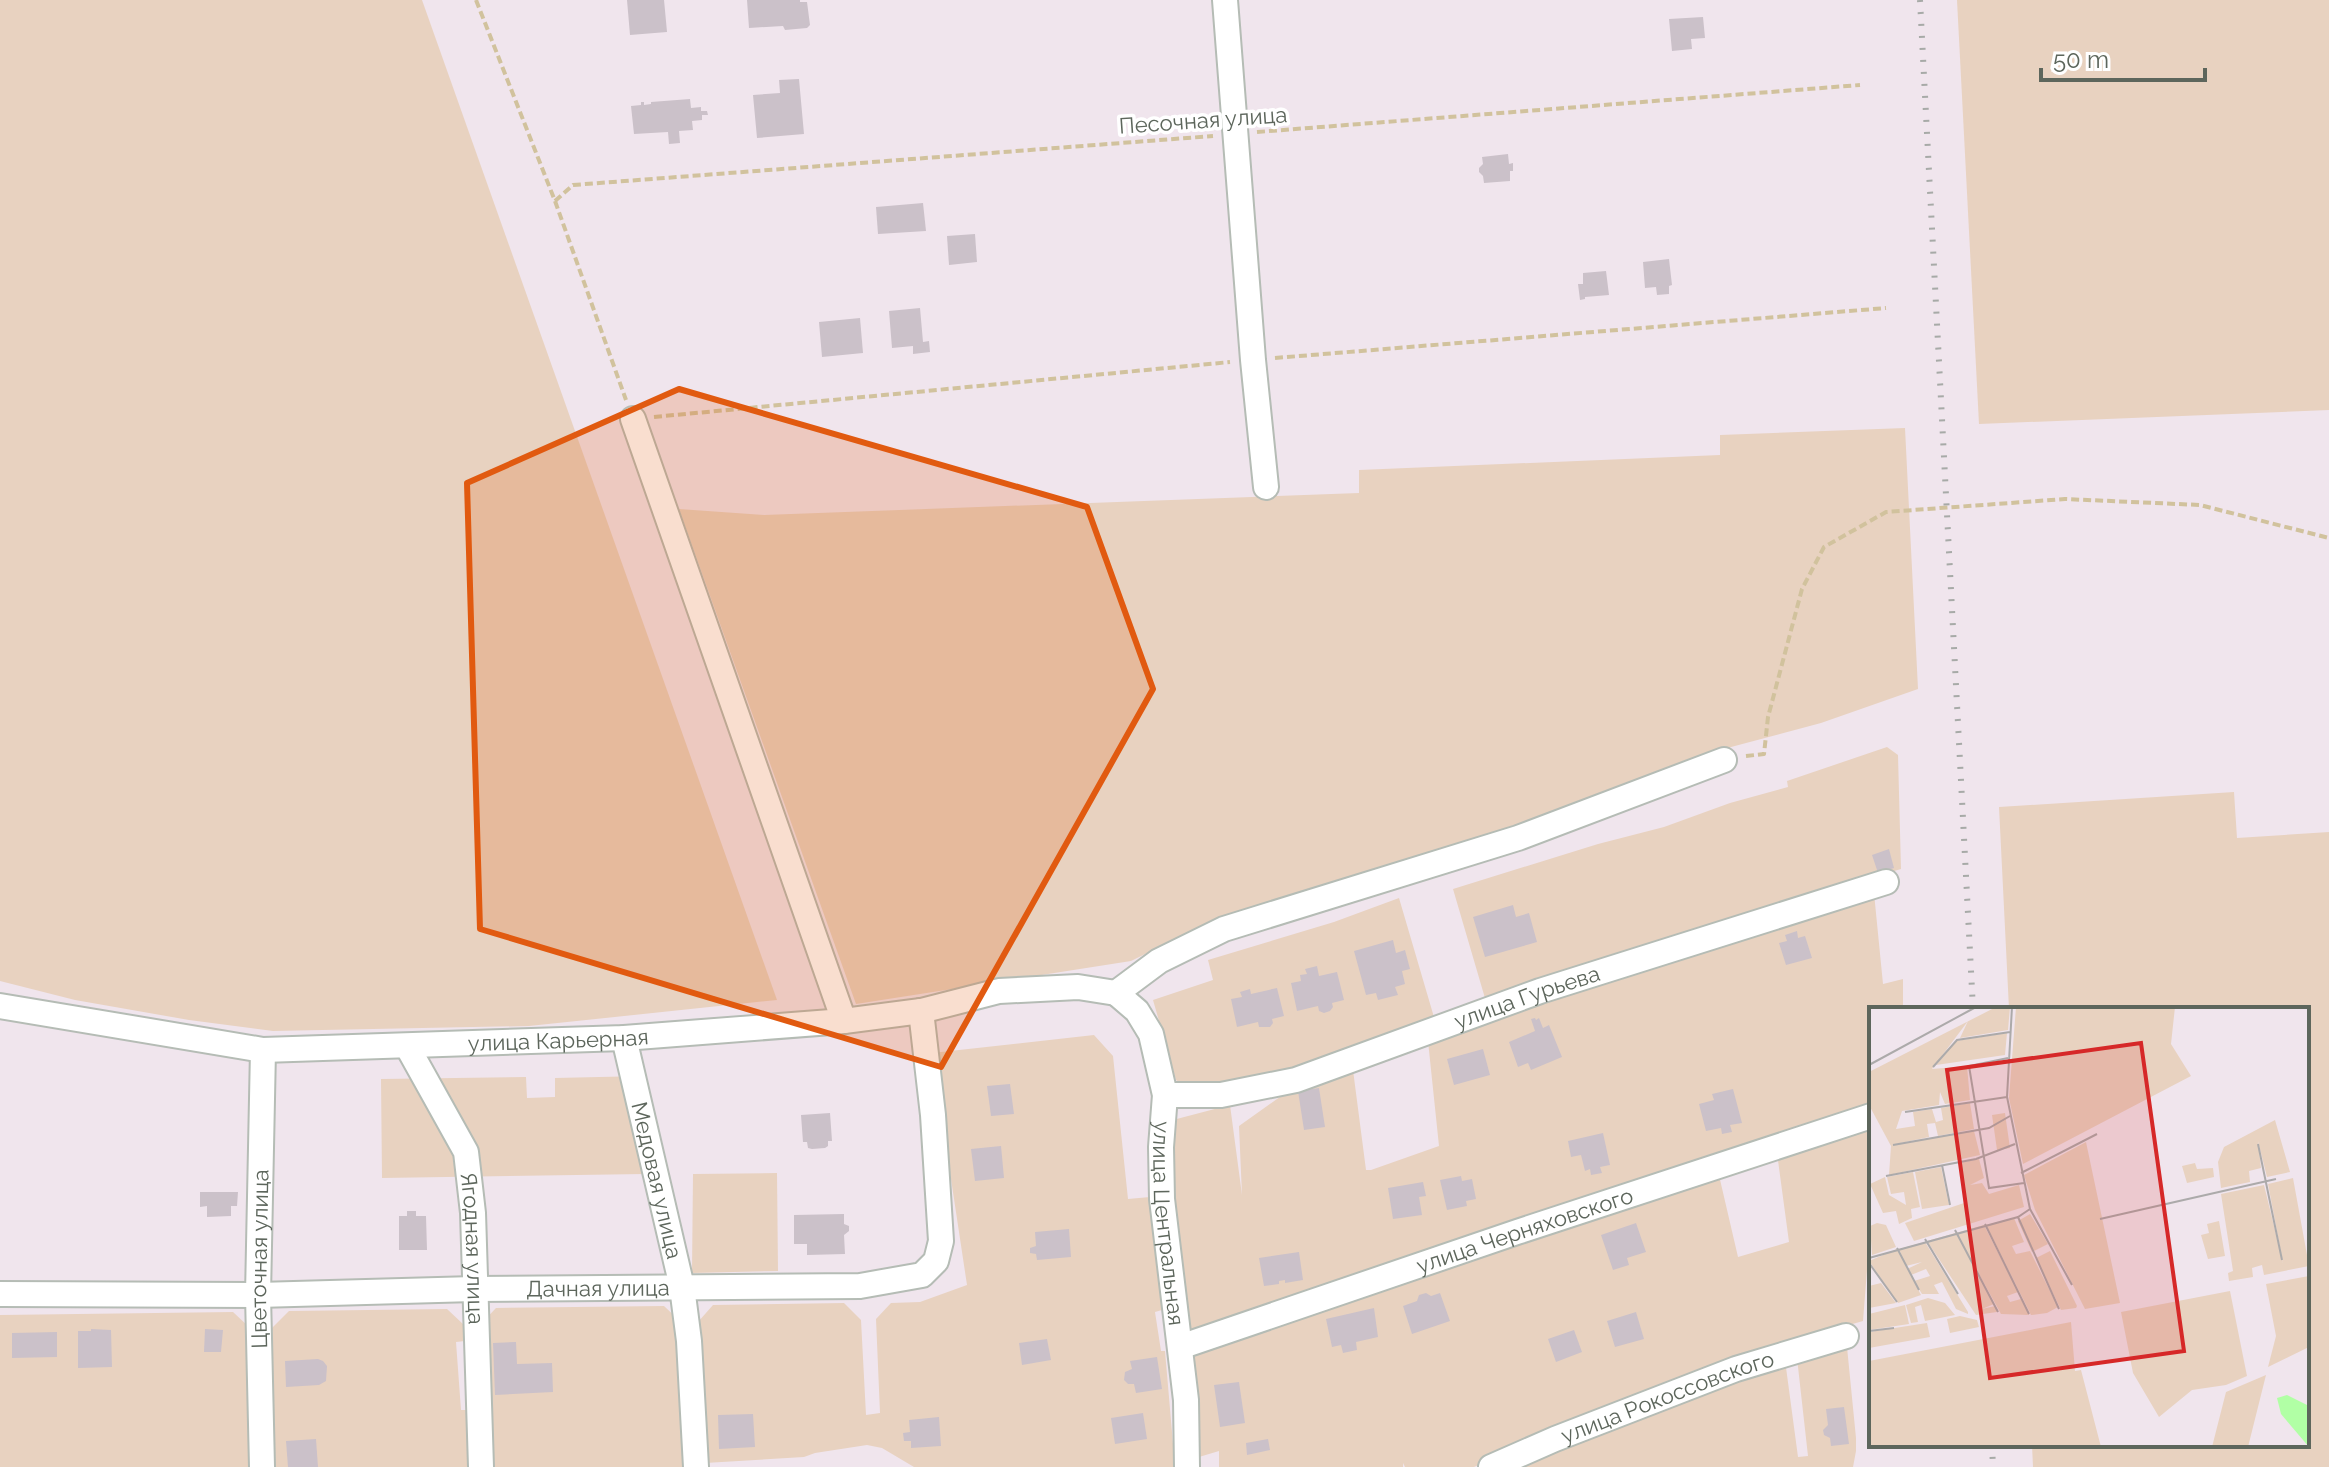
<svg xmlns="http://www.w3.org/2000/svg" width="2329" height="1467" font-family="Raleway,sans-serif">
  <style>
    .green { fill: #e8d2c0 }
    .building { fill: #cbc1c9 }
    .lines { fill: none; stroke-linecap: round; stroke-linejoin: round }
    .minor-casing { stroke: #b5bcb5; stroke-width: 28 }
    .path { stroke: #d1c29d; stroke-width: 4; stroke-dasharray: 8 4; stroke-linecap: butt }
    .minor { stroke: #fff; stroke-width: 24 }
    .rail { stroke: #a7aaa7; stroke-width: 6; stroke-dasharray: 2 10; stroke-linecap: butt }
    .marked { fill: #e15a10; fill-opacity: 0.2; stroke: #e15a10; stroke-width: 6; stroke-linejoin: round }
    .labels { text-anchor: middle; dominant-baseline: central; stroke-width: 7; stroke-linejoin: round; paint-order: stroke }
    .street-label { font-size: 22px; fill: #5d665c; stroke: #fff }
    .inset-road { fill: none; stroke: #acaaaa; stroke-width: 2 }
    .view { fill: #d62828; fill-opacity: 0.15; stroke: #d62828; stroke-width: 4 }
    .inset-edge { fill: none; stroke: #5d665c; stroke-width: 4 }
  </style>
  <rect width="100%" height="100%" fill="#f0e5ed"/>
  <g class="green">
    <polygon points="0,0 422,0 777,1000 529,1026 273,1031 189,1020 75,1000 0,981"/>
    <polygon points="1957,0 2329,0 2329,410 1979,424"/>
    <polygon points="1905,428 1918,689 1821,723 1701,755 1520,828 1214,920 1131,961 856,1004 679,509 764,515 1359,493 1359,470 1720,455 1720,435"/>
    <polygon points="1887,747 1898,755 1901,869 1819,893 1487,1005 1453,889 1598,844 1664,827 1730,803 1788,787 1787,781"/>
    <polygon points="2234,792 2237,838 2329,832 2329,1467 2033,1467 2032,1445 2307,1445 2307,1009 2009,1009 1999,807"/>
    <polygon points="1874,893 1883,984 1903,979 1903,1009 1871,1009 1871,1109 1189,1338 1172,1191 1169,1121 1230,1105 1242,1195 1239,1126 1291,1089 1353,1070 1366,1170 1371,1170 1439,1146 1428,1041"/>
    <polygon points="1399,898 1436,1024 1244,1085 1195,1093 1176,1080 1153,1000 1213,980 1208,960 1334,922"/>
    <polygon points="1094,1035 1113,1056 1128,1199 1150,1197 1162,1310 1155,1312 1161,1351 1165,1351 1175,1467 914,1467 882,1448 867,1445 815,1453 804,1457 705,1463 698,1322 713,1305 844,1303 861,1320 866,1415 880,1413 876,1319 891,1303 920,1302 967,1285 932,1053"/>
    <polygon points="644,1076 645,1174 382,1178 381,1079 526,1077 527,1098 555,1097 555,1078"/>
    <polygon points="1871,1124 1871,1219 1863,1321 1807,1337 1546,1436 1474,1467 1405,1467 1403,1463 1403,1467 1219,1467 1219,1451 1199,1457 1191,1353 1718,1171 1738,1257 1789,1242 1777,1153"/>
    <polygon points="777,1173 778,1271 692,1273 693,1174"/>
    <polygon points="664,1306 681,1322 688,1467 488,1467 480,1325 496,1308"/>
    <polygon points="447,1309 464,1325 465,1341 456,1342 461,1410 468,1410 473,1467 274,1467 272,1328 289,1311"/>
    <polygon points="233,1312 250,1328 252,1467 0,1467 0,1315"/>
    <polygon points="1847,1347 1856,1438 1856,1451 1853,1467 1512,1467 1785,1360 1798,1457 1808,1456 1797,1358"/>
  </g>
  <g class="building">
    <polygon points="627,0 664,0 667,32 630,35"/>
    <polygon points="747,0 800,0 800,2 807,2 810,25 807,28 785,30 783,26 749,28"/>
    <polygon points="1703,17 1705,38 1691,39 1692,49 1672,51 1669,19"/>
    <polygon points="799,79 804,134 757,138 753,95 780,93 779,80"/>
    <polygon points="690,99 691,108 701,107 701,111 707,111 708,115 702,115 702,120 692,121 693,130 679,131 680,143 669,144 668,132 634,134 631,106 641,105 641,102 644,102 644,105 651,104 651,102"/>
    <polygon points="1508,154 1509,164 1513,163 1513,171 1510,171 1510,181 1484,183 1483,176 1479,172 1479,168 1483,164 1482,157"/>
    <polygon points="923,203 926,231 878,234 876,207"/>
    <polygon points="975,234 977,262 949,265 947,236"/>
    <polygon points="1669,259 1672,285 1669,286 1669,294 1657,295 1656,287 1645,288 1643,262"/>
    <polygon points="1606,271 1609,295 1585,297 1585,299 1580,300 1578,284 1583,284 1583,273"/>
    <polygon points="920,308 923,342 929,341 930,352 913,354 913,346 892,348 889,311"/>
    <polygon points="860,318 863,353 822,357 819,322"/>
    <polygon points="1889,849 1894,868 1878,873 1872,855"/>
    <polygon points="1513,905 1516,917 1529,913 1537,942 1485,957 1473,917"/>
    <polygon points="1797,931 1798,938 1805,936 1812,958 1786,965 1779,943 1787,941 1785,935"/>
    <polygon points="1393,940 1396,953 1405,950 1410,969 1402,971 1405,984 1395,987 1398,995 1378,1000 1376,993 1366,995 1354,951"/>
    <polygon points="1317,966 1319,976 1337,972 1344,1000 1332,1003 1333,1007 1330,1011 1324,1013 1319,1011 1318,1006 1297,1011 1291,983 1301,981 1300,975 1307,974 1305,969"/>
    <polygon points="1277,988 1284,1016 1272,1019 1273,1023 1270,1027 1259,1027 1258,1022 1237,1027 1231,999 1242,997 1240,992 1250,989 1251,994"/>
    <polygon points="1535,1018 1536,1020 1539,1018 1543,1028 1549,1025 1562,1057 1531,1070 1528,1063 1518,1067 1509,1042 1535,1031 1531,1019"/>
    <polygon points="1483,1049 1490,1075 1454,1085 1447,1059"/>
    <polygon points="1010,1084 1014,1114 991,1116 987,1086"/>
    <polygon points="1319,1088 1325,1127 1304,1130 1298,1091"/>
    <polygon points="1733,1089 1742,1123 1730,1125 1732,1132 1722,1134 1721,1128 1706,1131 1699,1104 1714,1100 1712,1094"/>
    <polygon points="830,1113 832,1141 828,1141 828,1146 825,1148 812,1149 808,1148 807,1142 803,1142 801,1115"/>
    <polygon points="1603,1133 1610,1165 1600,1167 1602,1173 1591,1175 1590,1169 1585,1171 1581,1155 1571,1157 1568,1141"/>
    <polygon points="1001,1146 1004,1178 975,1181 971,1149"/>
    <polygon points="1461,1176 1462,1181 1472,1179 1476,1199 1466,1201 1467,1206 1447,1210 1440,1180"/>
    <polygon points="1423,1182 1426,1196 1419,1197 1422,1215 1393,1219 1388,1188"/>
    <polygon points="200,1192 238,1192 237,1206 231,1206 231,1216 207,1217 207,1206 200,1207"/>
    <polygon points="407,1211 416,1211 416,1216 426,1216 427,1250 399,1250 399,1216 407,1216"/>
    <polygon points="844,1214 844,1224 849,1226 849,1231 844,1235 845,1254 807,1255 807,1244 794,1244 794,1215"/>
    <polygon points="1636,1223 1646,1252 1627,1258 1629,1265 1613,1270 1601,1235"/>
    <polygon points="1069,1229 1071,1257 1037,1260 1036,1254 1030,1253 1030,1248 1036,1246 1035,1232"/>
    <polygon points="1299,1252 1303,1280 1285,1283 1285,1280 1279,1281 1279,1284 1264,1286 1259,1258"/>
    <polygon points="1426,1293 1431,1296 1440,1293 1450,1321 1412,1334 1403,1306 1417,1301 1419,1295"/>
    <polygon points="1374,1308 1378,1337 1356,1342 1357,1350 1343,1353 1341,1345 1332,1347 1326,1319"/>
    <polygon points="1636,1312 1644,1339 1615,1347 1607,1321"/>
    <polygon points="91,1329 111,1330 112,1367 78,1368 78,1331 91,1331"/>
    <polygon points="205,1329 223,1330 221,1352 204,1352"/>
    <polygon points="1574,1330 1582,1352 1556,1362 1548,1339"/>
    <polygon points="57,1332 57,1357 12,1358 12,1333"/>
    <polygon points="1047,1339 1051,1360 1022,1365 1019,1343"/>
    <polygon points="516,1342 517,1364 552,1363 553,1392 495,1395 493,1343"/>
    <polygon points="1157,1357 1162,1389 1136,1393 1134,1384 1128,1384 1124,1380 1125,1372 1132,1369 1130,1361"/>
    <polygon points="318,1359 323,1361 327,1366 326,1381 319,1385 286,1387 285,1361"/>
    <polygon points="1239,1382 1245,1423 1220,1427 1214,1385"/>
    <polygon points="1844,1407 1849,1444 1831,1446 1830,1438 1824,1435 1823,1430 1828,1425 1826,1409"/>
    <polygon points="1143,1413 1147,1439 1115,1444 1111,1418"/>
    <polygon points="753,1414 755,1447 719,1449 718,1415"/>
    <polygon points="939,1417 941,1446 911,1448 911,1441 904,1441 903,1433 910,1432 909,1420"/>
    <polygon points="316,1439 318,1467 288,1467 286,1441"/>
    <polygon points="1268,1439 1270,1450 1247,1455 1246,1443"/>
  </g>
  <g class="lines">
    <defs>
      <g id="minor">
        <polyline points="1225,0 1253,360 1266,487"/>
        <polyline points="633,419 844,1021"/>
        <polyline points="1116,993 1159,961 1224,929 1518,838 1724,760"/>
        <path id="s1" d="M1116,993L1137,1011L1151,1034L1165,1095L1161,1147L1162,1199L1186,1400L1187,1467"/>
        <path id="s2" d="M0,1006L263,1050L624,1038L844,1021L921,1011L999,991L1078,987L1116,993"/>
        <path id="s3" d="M624,1038L682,1287L689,1341L696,1467"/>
        <path id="s4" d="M407,1046L466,1152L473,1213L481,1467"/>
        <path id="s5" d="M1165,1095H1221L1296,1080L1540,991L1886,882"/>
        <path id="s6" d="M0,1294L258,1295L474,1289L860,1286L922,1275L936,1261L941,1241L933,1115L921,1011"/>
        <path id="s7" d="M1180,1347L1517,1232L1871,1116"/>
        <path id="s8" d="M262,1467L258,1295L263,1050"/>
        <path id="s9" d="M1491,1467L1555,1439L1736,1369L1846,1336"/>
      </g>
    </defs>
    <use href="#minor" class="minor-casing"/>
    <g class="path">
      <polyline points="476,0 555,201 626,400"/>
      <polyline points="1257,132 1860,85"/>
      <polyline points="555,201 573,185 1213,136"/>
      <polyline points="1275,358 1886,308"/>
      <polyline points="654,417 1230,362"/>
      <polyline points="1746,756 1764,754 1768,717 1802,589 1824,547 1886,512 2065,499 2200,505 2329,538"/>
    </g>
    <use href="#minor" class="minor"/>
    <g class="rail">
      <polyline points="1920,0 1973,1009"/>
      <polyline points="1992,1445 1993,1467"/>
    </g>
  </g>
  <path class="marked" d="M679,389L1087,507L1153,689L941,1067L480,929L467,483Z"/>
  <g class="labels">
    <g class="street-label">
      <text transform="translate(1203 120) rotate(-4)">Песочная улица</text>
      <text stroke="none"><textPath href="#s5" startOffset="378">улица Гурьева</textPath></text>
      <text stroke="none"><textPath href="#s2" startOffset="562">улица Карьерная</textPath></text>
      <text stroke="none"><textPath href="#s3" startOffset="146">Медовая улица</textPath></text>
      <text stroke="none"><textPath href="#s1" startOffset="246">улица Центральная</textPath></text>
      <text stroke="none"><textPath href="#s7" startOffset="364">улица Черняховского</textPath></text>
      <text stroke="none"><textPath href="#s4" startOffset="218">Ягодная улица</textPath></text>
      <text stroke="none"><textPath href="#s8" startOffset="208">Цветочная улица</textPath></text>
      <text stroke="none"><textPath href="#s6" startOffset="598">Дачная улица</textPath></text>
      <text stroke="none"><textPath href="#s9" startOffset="190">улица Рокоссовского</textPath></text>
    </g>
  </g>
  <g transform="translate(1869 1007)">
    <rect width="440" height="440" fill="#f0e5ed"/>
    <path d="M127,0H141L139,23L91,31L99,14L63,62L98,59L101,93L76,97L71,85L70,98L33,104L27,122L46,119L44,105L63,102L67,115L74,113L72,101L101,96L105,122L69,129L66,116L58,117L60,130L22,138L105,124L111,148L20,168L22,139L0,98V65ZM147,0H306L302,37L322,69L154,157L140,91ZM138,26L136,48L67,58L87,34ZM136,106L141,141L128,143L123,108ZM406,113L421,165L398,170L389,134L392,161L380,164L381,175L352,181L349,155L355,140ZM217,135L251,296L216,302L166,203L155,168ZM110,152L115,171L101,178L113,176L120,187L150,178L155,200L45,234L36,216L95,196L91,156ZM326,156L328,162L344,161L345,170L318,176L313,159ZM72,160L80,198L53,202L46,165ZM44,165L51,200L42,202L43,211L30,217L27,204L14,206L1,177L16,170L20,188L37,198L35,185L22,187L18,170ZM424,171L440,259L395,268L393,258L383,261L384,270L360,274L359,266L364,264L352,187L395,178L414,256L399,177ZM161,207L179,237L163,245L149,214ZM145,211L155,235L143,239L147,247L161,244L189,300L178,306L162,308L117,218ZM350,214L356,249L339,252L332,228L340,226L338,217ZM8,216L17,218L27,240L3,248L1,219ZM115,218L149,285L138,289L141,295L152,292L160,308L132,307L105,258L125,297L113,302L126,299L128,305L107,308L58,234ZM56,235L99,305V307L87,302L73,275L65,278L70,287H53L45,274L61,269L57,262L42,268L38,262L53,255L37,259L30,242ZM28,242L52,288L29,296L0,254ZM181,244L208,299L207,301L192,303L167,251ZM440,269V340L399,360L407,329L397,277ZM12,276L27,296L0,301V279ZM361,284L378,369L357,378L323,383L290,410L264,366L252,305ZM59,291L76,296L86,308L56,314L52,298L46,300L49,315L42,316L37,298ZM36,298L40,317L0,323V307ZM91,309L108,313L110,320L81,326L78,312ZM202,315L206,364L212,363L232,440H0V354ZM58,316L61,330L0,341V325ZM397,368L379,440H343L357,385Z" fill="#e8d2c0"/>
    <path d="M418,388L440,399V440L412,407L408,391Z" fill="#b1ffa5"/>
    <path class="inset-road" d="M143,0L138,90L161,202M139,51L100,59L120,181L155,176M0,58L107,0M64,60L88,33L141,25M36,105L138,90M389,137L413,253M24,138L120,121L141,109M73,158L81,198M152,166L228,127M17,169L107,152L146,137M161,202L203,278M149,210L190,302M231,212L407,172M116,217L160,307M86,223L129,305M56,232L89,287M28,241L50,283M0,251L149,210L161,202M0,256L28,295M0,324L25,321"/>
    <path class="view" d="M272,36L315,344L121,371L78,63Z"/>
    <rect width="440" height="440" class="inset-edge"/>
  </g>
  <path d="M2041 68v12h164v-12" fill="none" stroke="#5d665c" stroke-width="4"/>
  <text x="2053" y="68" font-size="24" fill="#5d665c" stroke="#ffffff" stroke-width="6" paint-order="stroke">50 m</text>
</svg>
